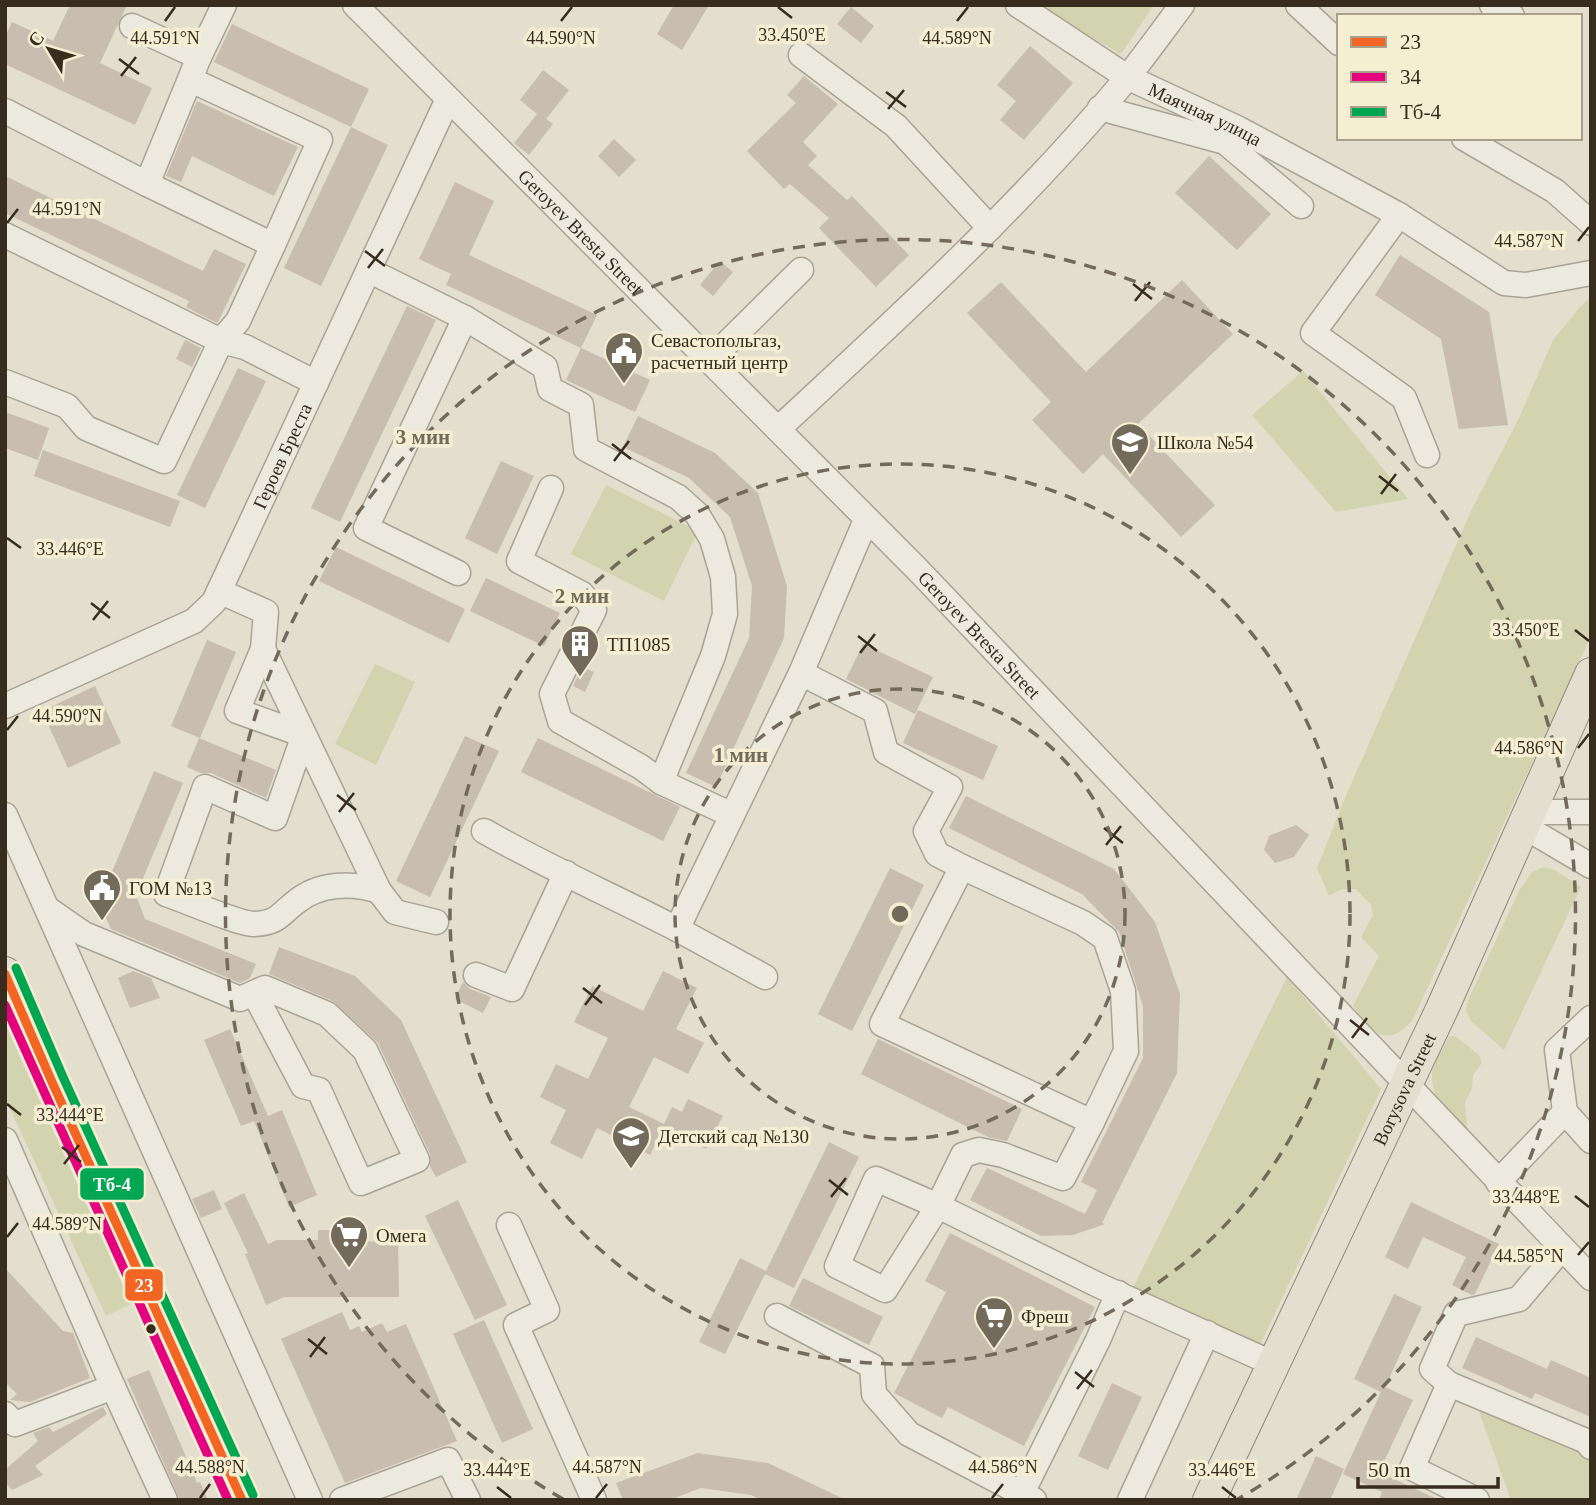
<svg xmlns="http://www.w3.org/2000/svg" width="1596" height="1505" font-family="Georgia,serif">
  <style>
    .green { fill: #d1d4af }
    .building { fill: #c8bdae }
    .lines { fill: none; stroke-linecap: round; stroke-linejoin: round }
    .minor-casing { stroke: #a9a396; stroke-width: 27 }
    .major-casing { stroke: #8e887d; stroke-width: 34 }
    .minor { stroke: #ece9df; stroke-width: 24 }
    .major { stroke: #e3dfd0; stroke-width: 32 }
    .bus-1-casing { stroke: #f5eed3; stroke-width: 14 }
    .bus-2-casing { stroke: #f5eed3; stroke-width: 14 }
    .bus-3-casing { stroke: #f5eed3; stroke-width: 14 }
    .bus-1 { stroke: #f26522; stroke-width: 9 }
    .bus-2 { stroke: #e5007d; stroke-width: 9 }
    .bus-3 { stroke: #00a651; stroke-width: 9 }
    .ticks { fill: none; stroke: #382c1e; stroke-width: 2.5 }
    .ring { fill: none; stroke: #746a5b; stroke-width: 3.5; stroke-dasharray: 12 9 }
    .bus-dot { fill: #382c1e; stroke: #f5eed3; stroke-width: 2.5 }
    .labels { text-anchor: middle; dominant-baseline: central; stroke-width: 7; stroke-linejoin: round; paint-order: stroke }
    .street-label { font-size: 19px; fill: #382c1e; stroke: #f5eed3 }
    .poi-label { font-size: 19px; fill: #382c1e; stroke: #f5eed3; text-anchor: start }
    .ticks-label { font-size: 18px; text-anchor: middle; fill: #382c1e; stroke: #f5eed3; stroke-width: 7; stroke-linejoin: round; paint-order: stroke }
    .centre { fill: #746a5b; stroke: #f5eed3; stroke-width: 3.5 }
    .ring-label { font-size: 21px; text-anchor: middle; font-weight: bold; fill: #746a5b; stroke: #f5eed3; stroke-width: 7; stroke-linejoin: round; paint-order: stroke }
    .line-badge { stroke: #f5eed3; stroke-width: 2.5 }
    .badge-label { font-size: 19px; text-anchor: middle; font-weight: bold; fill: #fff }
  </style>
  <rect width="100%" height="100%" fill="#e3decd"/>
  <g class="green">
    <polygon points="1035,5 1154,5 1121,54"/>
    <path d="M1591,297V636L1412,1021C1384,1050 1373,1031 1353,1006L1379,956L1361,937L1373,915L1371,905L1356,889H1342L1329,896L1317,868L1345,798L1471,511L1519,418L1553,340L1579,308Z"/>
    <polygon points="1303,371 1408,499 1336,512 1252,415"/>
    <polygon points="606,485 698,531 664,601 571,554"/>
    <polygon points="375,664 415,682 376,765 335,744"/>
    <polygon points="1543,867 1555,870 1581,887 1504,1050 1471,1021 1466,1011 1468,1000 1519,891 1532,872"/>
    <polygon points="1287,977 1381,1089 1258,1349 1131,1292"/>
    <polygon points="5,1024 131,1304 106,1316 5,1098"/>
    <path d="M1455,1036L1479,1055L1482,1063L1473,1075L1472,1089L1465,1102L1468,1136C1451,1121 1431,1099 1432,1074C1432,1063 1444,1048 1449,1037Z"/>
    <polygon points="1485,1407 1580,1448 1591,1460 1591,1500 1511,1500 1479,1412"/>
  </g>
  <g class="building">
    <polygon points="70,5 127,5 100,63 152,88 135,125 5,64 5,37 12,22 53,41"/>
    <polygon points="674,5 709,5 682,50 657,34"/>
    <polygon points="851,7 874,26 861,43 837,24"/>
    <polygon points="232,24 369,89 351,127 214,62"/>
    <polygon points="1030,46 1073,83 1024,140 1000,120 1016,101 997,85"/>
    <polygon points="543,70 569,90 546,119 553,124 529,155 514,143 537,114 520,100"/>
    <polygon points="804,76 838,104 803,142 817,156 808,165 847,200 852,196 909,255 876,287 819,228 829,218 790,184 784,189 747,151 796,103 787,95"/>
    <polygon points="197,101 298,147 274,196 192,156 181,182 166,176"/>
    <polygon points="351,127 388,145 321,286 284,268"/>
    <polygon points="614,139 636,160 619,177 598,156"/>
    <polygon points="1209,156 1271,214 1237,250 1175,193"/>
    <polygon points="5,176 203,271 214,249 246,264 219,320 217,323 186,307 189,301 5,213"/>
    <polygon points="455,182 494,201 469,255 597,315 581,348 446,285 451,274 419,259"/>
    <polygon points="1400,255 1489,312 1508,425 1459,429 1441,339 1375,295"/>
    <polygon points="720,261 733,272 713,296 700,285"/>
    <polygon points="1182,280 1233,334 1138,424 1215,505 1181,537 1103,454 1083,474 1032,420 1051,402 967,313 1001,282 1086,372"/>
    <polygon points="407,306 436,320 340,522 311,508"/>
    <polygon points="185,340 201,348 192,367 176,359"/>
    <polygon points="581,348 650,380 635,412 566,380"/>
    <polygon points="238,368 266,381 205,508 177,495"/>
    <polygon points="5,412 49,428 38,460 5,448"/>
    <polygon points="638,416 715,453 758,493 787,586 784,638 716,787 686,773 749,638 752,586 730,517 689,478 623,447"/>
    <polygon points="43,450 180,501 170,527 34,476"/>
    <polygon points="501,461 534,476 497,554 465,538"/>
    <polygon points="336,547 465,609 449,643 319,581"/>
    <polygon points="486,578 560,613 544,646 470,611"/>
    <polygon points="207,640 236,652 200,738 171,726"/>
    <polygon points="863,644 933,677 915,714 846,679"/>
    <polygon points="582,667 594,672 585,692 573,686"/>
    <polygon points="95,686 121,743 68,768 42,711"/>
    <polygon points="918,710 998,746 983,780 903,743"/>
    <polygon points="465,736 499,751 430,897 396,881"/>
    <polygon points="199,738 276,770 266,798 211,773 201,773 187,767"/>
    <polygon points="538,738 680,807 663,841 521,772"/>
    <polygon points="154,771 183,783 136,895 145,919 256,964 250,978 240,983 111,929 102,909 109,879"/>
    <polygon points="966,796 1114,869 1155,922 1180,994 1177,1073 1102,1223 1105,1224 1073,1235 1041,1236 970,1200 987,1168 1085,1214 1097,1190 1081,1182 1143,1058 1143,1006 1119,932 1082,894 949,828"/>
    <polygon points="1296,825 1309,835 1294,857 1275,863 1264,850 1269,836"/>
    <polygon points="890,868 924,885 852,1031 818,1014"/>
    <polygon points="279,947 355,976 401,1020 467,1162 436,1177 430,1166 430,1154 378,1043 333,1001 269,974"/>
    <polygon points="133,971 151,978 160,998 130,1008 118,978"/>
    <polygon points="663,971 697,988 676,1029 704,1043 688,1074 654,1057 629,1107 664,1124 672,1107 682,1112 688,1099 723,1116 706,1149 663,1128 650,1155 597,1128 582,1159 550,1143 566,1110 540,1097 556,1064 588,1079 608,1038 574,1022 592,986 643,1011"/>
    <polygon points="463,982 470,989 491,997 483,1013 455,999"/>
    <polygon points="230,1029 268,1116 282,1110 317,1195 289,1207 254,1121 241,1126 204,1040"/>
    <polygon points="878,1039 1022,1109 1007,1141 988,1137 861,1074"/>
    <polygon points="829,1142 859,1157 794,1288 765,1274 725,1354 699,1342 740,1258 766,1271"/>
    <polygon points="214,1190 222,1209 201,1218 192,1199"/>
    <polygon points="244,1193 268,1244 277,1240 318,1240 318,1230 340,1230 340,1242 398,1241 399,1297 284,1297 266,1305 245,1254 248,1253 224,1203"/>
    <polygon points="458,1200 507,1305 475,1320 425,1216"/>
    <polygon points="1411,1202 1499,1244 1475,1294 1472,1295 1452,1285 1466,1257 1423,1237 1408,1269 1385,1257"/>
    <polygon points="950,1233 1095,1307 1024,1446 948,1407 942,1418 894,1393 946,1292 925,1281"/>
    <polygon points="5,1268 63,1331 73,1333 90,1378 30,1402 10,1400 17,1394 5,1382"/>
    <polygon points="803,1278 883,1317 869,1345 789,1306"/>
    <polygon points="1394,1294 1422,1307 1385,1387 1413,1400 1379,1472 1439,1500 1379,1500 1382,1492 1343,1474 1381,1392 1354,1379"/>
    <polygon points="342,1312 350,1330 359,1326 362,1332 382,1323 387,1332 406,1324 457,1441 345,1483 281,1339"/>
    <polygon points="484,1320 533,1429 502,1443 453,1334"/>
    <polygon points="1476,1337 1547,1369 1551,1360 1591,1378 1591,1417 1535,1393 1532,1399 1462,1368"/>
    <polygon points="149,1370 197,1483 200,1482 208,1500 180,1500 127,1379"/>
    <polygon points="1112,1383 1142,1397 1108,1470 1078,1456"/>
    <polygon points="103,1407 107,1414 35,1466 43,1475 12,1490 5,1482 5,1470 38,1441 33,1433 49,1427 53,1432"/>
    <polygon points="698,1453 768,1463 846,1500 762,1500 751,1495 701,1488 669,1500 623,1500 616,1483"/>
    <polygon points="1316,1456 1344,1469 1330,1500 1296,1500"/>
  </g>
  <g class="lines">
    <defs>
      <g id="minor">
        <path id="s1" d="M355,5L918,570L1591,1278"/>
        <path id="s2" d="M1018,5L1127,77L1239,129L1399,215L1504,283L1526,285L1591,273"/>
        <polyline points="1298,5 1339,43"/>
        <polyline points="1492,5 1512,16"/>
        <polyline points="132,26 199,57"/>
        <polyline points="801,55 896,126 990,228"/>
        <polyline points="191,80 320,140 273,245"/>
        <polyline points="1100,108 1225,142 1301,206"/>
        <polyline points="5,111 147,184 273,245 238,321 221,341 164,461 86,428 67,406 5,382"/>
        <polyline points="1464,138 1555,191 1591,223"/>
        <polyline points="147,184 199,57 224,5"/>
        <polyline points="1399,215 1313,333 1404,398 1427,455"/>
        <polyline points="5,235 221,341 245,347 316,383"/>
        <polyline points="370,271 465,318 545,367 550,389 581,405 586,449 678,497 697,514 712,539 723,577 725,614 713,656 661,782 732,815"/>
        <polyline points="710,360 801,270"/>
        <path d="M778,429C899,317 1022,205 1127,78C1146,54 1164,29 1182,5"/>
        <polyline points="551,488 519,561 582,594 594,610 552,694 560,721 641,767 661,782"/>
        <polyline points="866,520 801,673 875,711 886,752 950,787 926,831 937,854 962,867"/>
        <polyline points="458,573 366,528 465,318"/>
        <path d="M219,591L266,612L263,649L237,711L304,735L275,818L205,787L166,894C184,900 239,924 254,924C278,923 279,915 296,902C319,883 352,882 379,891"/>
        <polyline points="263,649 379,891 395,912 436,922"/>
        <path id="s3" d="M5,706L194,621L214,602L448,99"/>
        <polyline points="1530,812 1591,812"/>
        <polyline points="5,815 310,1500"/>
        <polyline points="1523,826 1591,866"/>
        <path d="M484,831C547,867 613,896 677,929"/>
        <polygon points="962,867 1083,923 1105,938 1123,991 1126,1051 1092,1122 882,1024"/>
        <polyline points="48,909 84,934 240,999 265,988 327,1014 365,1050 417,1160 361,1183 319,1090 303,1086 254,993"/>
        <polyline points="476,975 512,989 566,873"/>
        <polyline points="765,977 677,929 801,673"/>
        <polyline points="1591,1018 1557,1050 1565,1112 1591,1141"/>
        <polyline points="1092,1122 1063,1178 1003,1155 979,1150 963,1155 938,1206 1098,1285 1274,1364"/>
        <polyline points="5,1140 113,1387 165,1500"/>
        <polygon points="876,1179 938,1206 885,1290 837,1266"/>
        <polyline points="1498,1182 1565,1112"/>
        <polyline points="509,1225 547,1310 516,1325 594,1500"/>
        <polyline points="1562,1248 1519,1299 1456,1314 1432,1369 1449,1384 1586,1441 1591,1447"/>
        <polyline points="777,1316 872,1366 874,1394 909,1434 1034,1500"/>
        <polyline points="1449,1384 1412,1468 1477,1500"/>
        <polyline points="5,1414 15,1424 113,1387"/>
        <polyline points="1022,1493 1098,1340 1118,1293"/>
        <polyline points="342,1500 448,1460 468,1500"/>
        <polyline points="1130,1500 1207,1333"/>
      </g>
      <g id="major">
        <polyline points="5,973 52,1082 242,1500"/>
        <path id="s4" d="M1209,1500L1442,1009L1591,674"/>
      </g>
    </defs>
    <use href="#minor" class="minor-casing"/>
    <use href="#major" class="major-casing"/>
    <use href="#minor" class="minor"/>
    <use href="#major" class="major"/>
    <defs>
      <polyline id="bus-1" points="5,974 52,1082 242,1500"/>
      <polyline id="bus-2" points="5,1005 228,1500"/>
      <polyline id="bus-3" points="16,968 63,1077 253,1495"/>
    </defs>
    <use href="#bus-1" class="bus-1-casing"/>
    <use href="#bus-2" class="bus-2-casing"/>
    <use href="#bus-3" class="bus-3-casing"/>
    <use href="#bus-1" class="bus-1"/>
    <use href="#bus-2" class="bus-2"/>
    <use href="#bus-3" class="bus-3"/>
  </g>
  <path class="ticks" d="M778,7L792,18M165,21L175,7M561,21L572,7M957,21L968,7M119,59L139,74M121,76L136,57M886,92L906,107M888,109L904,90M7,223L18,209M1578,241L1589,227M365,251L385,266M368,268L383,249M1133,284L1152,299M1135,301L1150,282M612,444L631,459M614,461L629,441M1379,476L1398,491M1381,494L1396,474M7,538L21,548M91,603L110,618M93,620L108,601M1575,630L1589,641M858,636L877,651M860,653L875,634M7,730L18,716M1578,748L1589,734M337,795L356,810M339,812L354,793M1104,828L1123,843M1106,845L1121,826M583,988L602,1003M585,1005L600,985M1350,1020L1369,1035M1352,1038L1367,1018M7,1104L21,1115M62,1147L81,1162M64,1164L79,1145M829,1180L848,1195M1575,1196L1589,1207M831,1197L846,1178M7,1237L18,1223M1578,1255L1589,1242M308,1339L327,1354M310,1357L325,1337M1075,1372L1094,1387M1077,1389L1092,1370M497,1487L511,1498M1222,1487L1236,1498M200,1498L210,1484M596,1498L607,1484M992,1498L1003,1484"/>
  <g class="ring">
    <circle cx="900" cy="914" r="225"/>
    <circle cx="900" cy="914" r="450"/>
    <path d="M563 1499A675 675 0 1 1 1238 1499"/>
  </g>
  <defs>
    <symbol id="civic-pin" viewBox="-11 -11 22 30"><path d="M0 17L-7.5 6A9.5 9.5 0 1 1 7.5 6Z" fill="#746a5b" stroke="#f5eed3"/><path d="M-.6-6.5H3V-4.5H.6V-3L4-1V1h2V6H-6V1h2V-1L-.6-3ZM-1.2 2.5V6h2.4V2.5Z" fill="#fff"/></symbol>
    <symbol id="school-pin" viewBox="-11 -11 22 30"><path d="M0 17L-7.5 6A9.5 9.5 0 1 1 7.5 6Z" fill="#746a5b" stroke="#f5eed3"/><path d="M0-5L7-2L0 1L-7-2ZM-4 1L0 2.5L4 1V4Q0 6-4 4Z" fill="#fff"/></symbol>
    <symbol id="building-pin" viewBox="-11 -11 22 30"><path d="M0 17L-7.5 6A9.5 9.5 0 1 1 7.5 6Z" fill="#746a5b" stroke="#f5eed3"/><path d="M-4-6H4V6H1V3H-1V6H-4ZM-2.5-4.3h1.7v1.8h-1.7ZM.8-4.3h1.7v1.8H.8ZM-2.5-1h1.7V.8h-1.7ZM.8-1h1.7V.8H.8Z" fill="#fff"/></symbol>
    <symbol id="supermarket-pin" viewBox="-11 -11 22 30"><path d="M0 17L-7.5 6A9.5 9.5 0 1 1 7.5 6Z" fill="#746a5b" stroke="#f5eed3"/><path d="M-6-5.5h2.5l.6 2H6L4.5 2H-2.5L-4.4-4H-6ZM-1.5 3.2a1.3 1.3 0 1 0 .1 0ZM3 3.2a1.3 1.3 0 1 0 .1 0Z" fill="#fff"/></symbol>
  </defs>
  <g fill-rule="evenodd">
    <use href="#civic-pin" x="602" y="329" width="44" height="60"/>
    <use href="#school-pin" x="1108" y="420" width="44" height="60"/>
    <use href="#building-pin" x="558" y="622" width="44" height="60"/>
    <use href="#civic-pin" x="80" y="866" width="44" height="60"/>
    <use href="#school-pin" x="609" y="1114" width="44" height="60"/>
    <use href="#supermarket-pin" x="327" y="1213" width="44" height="60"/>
    <use href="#supermarket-pin" x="972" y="1294" width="44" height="60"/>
  </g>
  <circle class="bus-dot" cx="151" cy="1329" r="6"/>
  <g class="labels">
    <g class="street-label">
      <text stroke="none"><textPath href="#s2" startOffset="217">Маячная улица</textPath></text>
      <text stroke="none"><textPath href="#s1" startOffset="320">Geroyev Bresta Street</textPath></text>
      <text stroke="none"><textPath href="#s3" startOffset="396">Героев Бреста</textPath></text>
      <text stroke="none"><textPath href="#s1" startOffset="887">Geroyev Bresta Street</textPath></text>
      <text stroke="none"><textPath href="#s4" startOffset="455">Borysova Street</textPath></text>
    </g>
    <g class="poi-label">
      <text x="651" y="340">Севастопольгаз,<tspan x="651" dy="22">расчетный центр</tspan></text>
      <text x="1157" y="442">Школа №54</text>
      <text x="607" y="644">ТП1085</text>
      <text x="129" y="888">ГОМ №13</text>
      <text x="658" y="1136">Детский сад №130</text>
      <text x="376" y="1235">Омега</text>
      <text x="1021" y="1316">Фреш</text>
    </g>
  </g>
  <g class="ticks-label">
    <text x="792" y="41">33.450°E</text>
    <text x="165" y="44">44.591°N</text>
    <text x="561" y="44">44.590°N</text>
    <text x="957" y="44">44.589°N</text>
    <text x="67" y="215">44.591°N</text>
    <text x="1529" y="247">44.587°N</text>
    <text x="70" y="555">33.446°E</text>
    <text x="1526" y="636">33.450°E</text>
    <text x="67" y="722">44.590°N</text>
    <text x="1529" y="754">44.586°N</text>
    <text x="70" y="1121">33.444°E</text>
    <text x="1526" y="1203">33.448°E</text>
    <text x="67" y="1230">44.589°N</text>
    <text x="1529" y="1262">44.585°N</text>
    <text x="210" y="1473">44.588°N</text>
    <text x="607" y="1473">44.587°N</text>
    <text x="1003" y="1473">44.586°N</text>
    <text x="497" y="1476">33.444°E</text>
    <text x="1222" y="1476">33.446°E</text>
  </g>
  <circle cx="900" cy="914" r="10" class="centre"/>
  <g class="ring-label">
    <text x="423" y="444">3 мин</text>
    <text x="582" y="603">2 мин</text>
    <text x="741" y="762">1 мин</text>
  </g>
  <g class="line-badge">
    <rect x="79" y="1167" width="66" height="34" rx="7" fill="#00a651"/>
    <rect x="124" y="1268" width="40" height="34" rx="7" fill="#f26522"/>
  </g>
  <g class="badge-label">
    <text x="112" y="1191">Тб-4</text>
    <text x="144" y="1292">23</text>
  </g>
  <rect width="1596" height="1505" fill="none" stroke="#382c1e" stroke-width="14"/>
  <rect x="1337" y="14" width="245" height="126" fill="#f5eed3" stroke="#a9a08b" stroke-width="2"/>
  <rect x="1351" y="37" width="35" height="10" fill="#f26522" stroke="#a9a08b" stroke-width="2"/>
  <text x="1400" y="49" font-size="21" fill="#382c1e">23</text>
  <rect x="1351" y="72" width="35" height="10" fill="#e5007d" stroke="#a9a08b" stroke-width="2"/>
  <text x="1400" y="84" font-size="21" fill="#382c1e">34</text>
  <rect x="1351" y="107" width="35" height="10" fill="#00a651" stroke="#a9a08b" stroke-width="2"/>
  <text x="1400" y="119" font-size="21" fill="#382c1e">Тб-4</text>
  <g transform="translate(49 49) rotate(308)" stroke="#f5eed3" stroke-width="5" paint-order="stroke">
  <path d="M0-5L12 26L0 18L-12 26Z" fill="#382c1e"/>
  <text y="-10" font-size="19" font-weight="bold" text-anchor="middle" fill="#382c1e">С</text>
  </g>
  <path d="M1358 1477v10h140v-10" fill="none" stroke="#382c1e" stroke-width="3.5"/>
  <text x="1368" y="1477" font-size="21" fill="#382c1e" stroke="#f5eed3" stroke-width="5" paint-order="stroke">50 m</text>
</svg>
